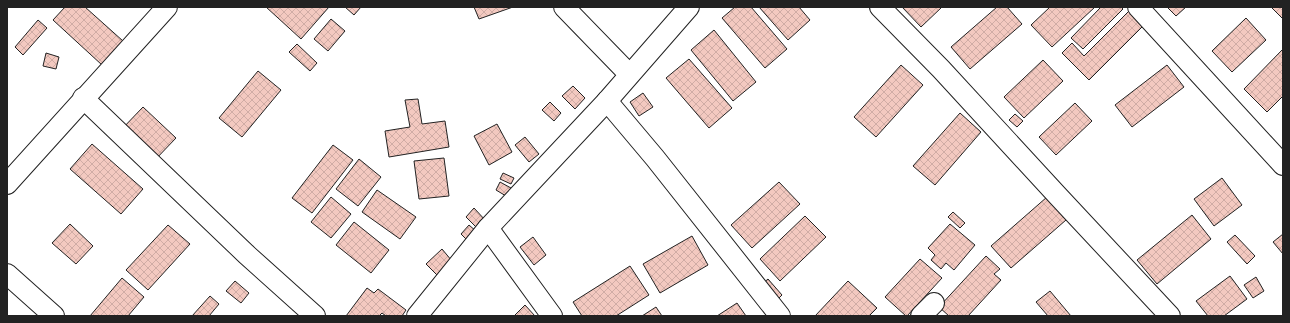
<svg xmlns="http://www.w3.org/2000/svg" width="1290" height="323" font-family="Barlow,sans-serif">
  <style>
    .building { fill: url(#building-cross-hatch); stroke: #222 }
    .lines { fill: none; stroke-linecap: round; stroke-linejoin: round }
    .minor-casing { stroke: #222; stroke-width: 22 }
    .minor { stroke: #fff; stroke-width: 20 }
  </style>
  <defs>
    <pattern id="building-cross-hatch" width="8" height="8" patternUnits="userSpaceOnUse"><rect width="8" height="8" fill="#f3c9c0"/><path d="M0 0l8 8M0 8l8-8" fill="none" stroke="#d0aca5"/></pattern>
  </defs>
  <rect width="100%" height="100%" fill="#fff"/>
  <g class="building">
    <polygon points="65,7 85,7 123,41 102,65 53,20"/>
    <polygon points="266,7 329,7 301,39"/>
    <polygon points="345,7 361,7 354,15"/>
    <polygon points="474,7 513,7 479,19"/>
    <polygon points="735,7 751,7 787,49 765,68 722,18"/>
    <polygon points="759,7 799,7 810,20 788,40"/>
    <polygon points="902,7 942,7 921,27"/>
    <polygon points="997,7 1007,7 1022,24 970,69 951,47"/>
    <polygon points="1050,7 1095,7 1052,47 1031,25"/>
    <polygon points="1101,7 1121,7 1123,9 1083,49 1071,38"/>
    <polygon points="1167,7 1186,7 1176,16"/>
    <polygon points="1271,7 1283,7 1283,19"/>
    <polygon points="1129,11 1144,25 1089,80 1062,53 1072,43 1084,56"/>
    <polygon points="1246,18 1266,40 1232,72 1212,51"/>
    <polygon points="331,19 345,31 328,51 314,39"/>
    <polygon points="38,20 47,28 23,55 15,47"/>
    <polygon points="714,30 756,82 733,101 691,50"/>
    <polygon points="297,44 317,63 310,71 289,52"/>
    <polygon points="1283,49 1283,96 1267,112 1244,89"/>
    <polygon points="46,53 59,57 56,69 43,66"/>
    <polygon points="689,59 732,108 709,128 666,78"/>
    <polygon points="1043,60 1063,81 1024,118 1004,97"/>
    <polygon points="901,65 923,85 876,137 854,117"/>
    <polygon points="1167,65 1184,87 1132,127 1115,105"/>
    <polygon points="258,71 281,90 242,137 219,118"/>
    <polygon points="573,86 585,98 575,109 562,96"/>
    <polygon points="643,93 653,107 639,116 630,102"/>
    <polygon points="418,99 422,124 445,121 449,147 389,157 385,131 410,127 405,100"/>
    <polygon points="550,102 561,113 554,121 542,110"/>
    <polygon points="1075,103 1092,121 1056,155 1039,137"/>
    <polygon points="143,107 176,138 153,162 120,131"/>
    <polygon points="960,113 981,132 935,185 913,166"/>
    <polygon points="1015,114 1023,121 1017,127 1009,120"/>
    <polygon points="497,124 512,152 489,165 474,136"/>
    <polygon points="525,137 539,154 529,162 515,145"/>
    <polygon points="92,144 143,189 121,214 70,169"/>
    <polygon points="333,145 353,160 312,213 292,198"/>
    <polygon points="444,158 449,196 419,199 414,161"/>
    <polygon points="359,159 381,177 358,206 336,189"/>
    <polygon points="503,173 514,178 511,184 500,179"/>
    <polygon points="1222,178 1242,205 1214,226 1194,199"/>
    <polygon points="500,182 511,188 506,196 496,190"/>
    <polygon points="779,182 800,204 752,248 731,225"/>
    <polygon points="377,190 416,217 400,239 362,212"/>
    <polygon points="331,197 351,214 331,238 311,222"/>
    <polygon points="1047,197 1066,220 1011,268 991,246"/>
    <polygon points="474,208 486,221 478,229 466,217"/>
    <polygon points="953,212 965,223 960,228 948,217"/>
    <polygon points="1192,215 1211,239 1157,284 1137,260"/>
    <polygon points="805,216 826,237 780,281 760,259"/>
    <polygon points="354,222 389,250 371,273 336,245"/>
    <polygon points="70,224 93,246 76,264 52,243"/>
    <polygon points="950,224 975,245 954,270 946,263 941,269 931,260 935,255 928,248"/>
    <polygon points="168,225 190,244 148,290 126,270"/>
    <polygon points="469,225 477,232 468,241 461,234"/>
    <polygon points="1283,234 1283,254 1273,242"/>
    <polygon points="1235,235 1255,256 1247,264 1227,242"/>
    <polygon points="692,236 708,265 660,293 643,264"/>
    <polygon points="533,237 546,255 534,265 520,247"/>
    <polygon points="442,249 452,261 437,275 426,264"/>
    <polygon points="986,256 1000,269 994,274 1001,280 968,316 949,316 939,307"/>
    <polygon points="920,259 942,278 907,316 906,316 885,297"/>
    <polygon points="630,266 649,295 616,316 582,316 573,302"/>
    <polygon points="1230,276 1247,299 1224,316 1208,316 1196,301"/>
    <polygon points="1256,277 1264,291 1253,298 1244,285"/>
    <polygon points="122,278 144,297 128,316 90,316"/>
    <polygon points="768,279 782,295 776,301 761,285"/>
    <polygon points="235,281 249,293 241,303 226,291"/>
    <polygon points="848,281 877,308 869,316 815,316"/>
    <polygon points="367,288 374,293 378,289 406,310 402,316 386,316 382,313 379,316 346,316"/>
    <polygon points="1050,291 1071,316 1048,316 1036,302"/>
    <polygon points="210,296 219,304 209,316 192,316"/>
    <polygon points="737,303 746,316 717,316"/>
    <polygon points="525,305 535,316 514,316"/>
    <polygon points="656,307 662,316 642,316"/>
  </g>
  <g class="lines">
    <defs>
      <g id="minor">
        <polyline points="564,7 629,74"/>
        <polyline points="880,7 941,69 1057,195 1170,316"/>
        <polyline points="1138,7 1283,165"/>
        <polyline points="83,98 246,254 315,316"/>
        <polyline points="607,101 655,158 780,316"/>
        <polyline points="7,184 167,7"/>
        <polyline points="488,228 552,316"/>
        <polyline points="7,274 54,316"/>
        <polyline points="417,316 488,228 607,101 689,7"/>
        <polyline points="921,316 934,303"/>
      </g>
    </defs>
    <use href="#minor" class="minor-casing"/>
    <use href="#minor" class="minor"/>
  </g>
  <rect width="1290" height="323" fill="none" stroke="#222222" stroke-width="16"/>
</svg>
